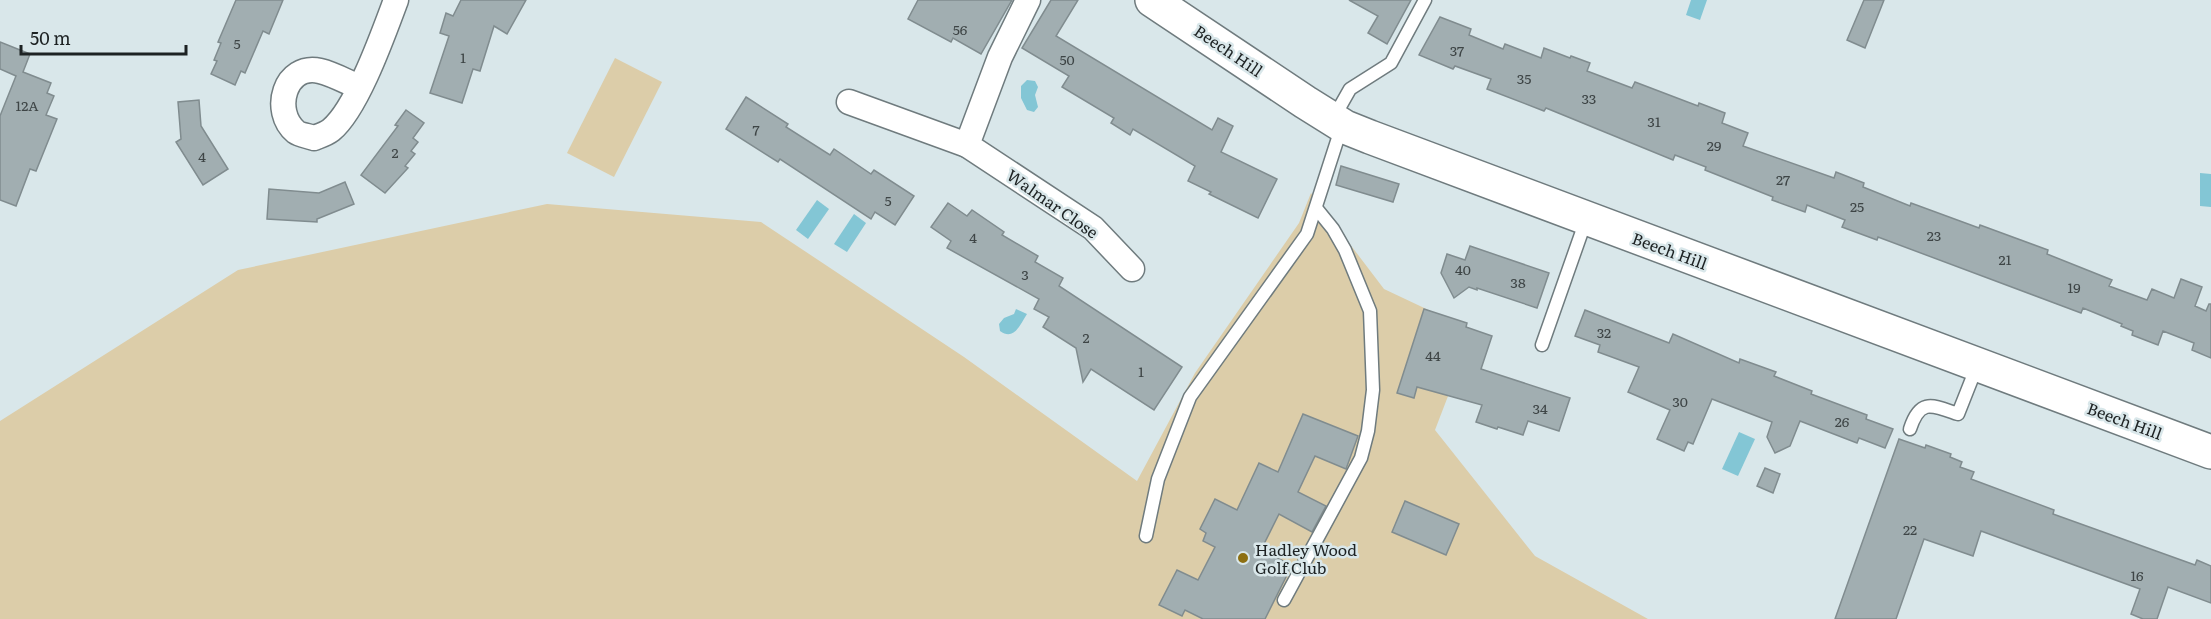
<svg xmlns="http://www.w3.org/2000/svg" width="2211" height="619" font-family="Literata,serif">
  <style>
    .green { fill: #dccda9 }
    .water { fill: #83c6d5 }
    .building { fill: #a1aeb1; stroke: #808c8f; stroke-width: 1.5 }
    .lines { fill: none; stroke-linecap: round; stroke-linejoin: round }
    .lane-casing { stroke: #6f7b7e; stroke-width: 15 }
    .street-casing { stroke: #6f7b7e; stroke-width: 27 }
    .secondary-casing { stroke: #6f7b7e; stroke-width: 36 }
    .lane { stroke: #fff; stroke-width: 12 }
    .street { stroke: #fff; stroke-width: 24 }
    .secondary { stroke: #fff; stroke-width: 33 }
    .poi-dot { fill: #8d6f12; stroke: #d9e7ea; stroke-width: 2 }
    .labels { text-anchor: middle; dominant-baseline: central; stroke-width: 5; stroke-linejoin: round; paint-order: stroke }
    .number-label { font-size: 14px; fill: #3e4546 }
    .street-label { font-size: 16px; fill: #1d2223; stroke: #d9e7ea }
    .poi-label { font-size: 16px; fill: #1d2223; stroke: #d9e7ea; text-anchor: start }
  </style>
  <rect width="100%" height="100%" fill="#d9e7ea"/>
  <g class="green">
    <polygon points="615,58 662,82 614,177 567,153"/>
    <polygon points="1311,193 1384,289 1473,331 1435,430 1535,556 1648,619 0,619 0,421 238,270 547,204 761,222 964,357 1137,481 1195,373 1299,223"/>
  </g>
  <g class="water">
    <polygon points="1691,0 1707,0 1700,20 1686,15"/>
    <polygon points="1027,80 1035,81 1038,87 1035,95 1038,107 1034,112 1027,110 1021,98 1021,86"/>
    <polygon points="2200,173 2211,174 2211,207 2200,206"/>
    <polygon points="817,200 829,209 808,239 796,230"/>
    <polygon points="854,214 866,223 847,252 834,244"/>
    <path d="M1016,309L1027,314C1020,325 1014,341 1000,331L999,324L1004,318L1014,314Z"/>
    <polygon points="1739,432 1755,439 1738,476 1722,469"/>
  </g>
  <g class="building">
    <polygon points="236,0 283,0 269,34 263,31 245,73 241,71 235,85 211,74 217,61 214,60 221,43 218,42"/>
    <polygon points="461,0 526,0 507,34 494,26 480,71 473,69 462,103 430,93 449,36 440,33 446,13 453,16"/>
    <polygon points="918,0 1012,0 981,54 953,38 951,42 908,19"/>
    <polygon points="1051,0 1078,0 1056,36 1212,130 1218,118 1233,126 1221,152 1277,179 1258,218 1209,194 1211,192 1188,181 1195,166 1133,129 1130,135 1111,123 1114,118 1062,87 1069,76 1022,48"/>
    <polygon points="1349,0 1411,0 1387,44 1368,33 1378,16"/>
    <polygon points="1864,0 1884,0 1865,48 1847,40"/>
    <polygon points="1440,17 1471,29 1469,35 1503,49 1505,44 1541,58 1544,48 1570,58 1571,56 1590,63 1587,71 1632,88 1635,82 1698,106 1699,103 1725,113 1722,123 1748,133 1743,146 1834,178 1836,172 1864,183 1863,187 1910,206 1911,203 1979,228 1980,225 2048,250 2047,254 2112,280 2109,286 2147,300 2152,289 2174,298 2181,279 2202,287 2195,306 2206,311 2209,304 2211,304 2211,358 2192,350 2194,343 2163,331 2158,345 2132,335 2133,331 2121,326 2122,324 2083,308 2081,313 1878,237 1877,240 1842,227 1845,220 1807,205 1805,212 1772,200 1773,197 1705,170 1706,167 1675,155 1673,160 1546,108 1544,111 1487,89 1491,79 1455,66 1453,69 1419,55"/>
    <polygon points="0,42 30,54 23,72 51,83 47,93 54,96 46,115 57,119 36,171 30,169 16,206 0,200 0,116 16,76 0,69"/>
    <polygon points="746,97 788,124 786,127 830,155 834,149 871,174 874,170 914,196 895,225 875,212 871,219 780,159 778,162 726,129"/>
    <polygon points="199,100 201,126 228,169 203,185 176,142 181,139 178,102"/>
    <polygon points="406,110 424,123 413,138 418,142 411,151 415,154 405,166 408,168 385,193 361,175 398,126 395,125"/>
    <polygon points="1341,166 1399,184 1393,202 1336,185"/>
    <polygon points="345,182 354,204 317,219 317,222 267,219 269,189 319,193"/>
    <polygon points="948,203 967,216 972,210 1004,232 1002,235 1038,256 1035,262 1063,278 1059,286 1182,367 1154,410 1091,369 1083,382 1076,348 1043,327 1049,317 1034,309 1039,299 947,248 951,241 931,227"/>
    <polygon points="1470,246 1549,273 1537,308 1477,288 1477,290 1469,287 1454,298 1441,273 1447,254 1465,260"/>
    <polygon points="1424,309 1467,323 1466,327 1492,336 1481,369 1570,398 1559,431 1528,421 1523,435 1498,427 1497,429 1476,422 1482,405 1417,387 1414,398 1397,393"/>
    <polygon points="1585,310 1669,343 1673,334 1739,363 1740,359 1776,372 1774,376 1812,391 1811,394 1867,415 1866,419 1893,429 1885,448 1859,438 1857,443 1800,421 1790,446 1775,453 1767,437 1772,422 1712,399 1693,444 1688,442 1684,451 1657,439 1670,410 1628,392 1639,367 1598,352 1600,345 1575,336"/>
    <polygon points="1303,414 1358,436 1346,469 1315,456 1298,492 1326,506 1312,532 1279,514 1261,550 1292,565 1265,619 1203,619 1185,610 1182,616 1159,605 1177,570 1198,580 1215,547 1203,541 1206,533 1200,529 1215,499 1237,510 1259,463 1278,472"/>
    <polygon points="1899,439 1925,448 1926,445 1951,454 1950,457 1962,462 1960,467 1974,472 1971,479 2054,510 2053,514 2195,565 2197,560 2211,566 2211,603 2168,587 2157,619 2143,619 2131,614 2140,589 1981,531 1973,556 1924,539 1896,619 1835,619"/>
    <polygon points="1765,468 1780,474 1773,493 1757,486"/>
    <polygon points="1405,501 1459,524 1446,555 1392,532"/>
  </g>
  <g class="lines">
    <defs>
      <g id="lane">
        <polyline points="1333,119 1350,89 1391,63 1425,0"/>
        <polyline points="1542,345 1586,220"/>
        <path d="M1910,429C1920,398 1932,405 1958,414L1977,366"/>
        <polyline points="1146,536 1158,479 1190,397 1307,234 1337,141 1345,128"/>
        <polyline points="1284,600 1361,458 1368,431 1373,390 1370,311 1345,250 1333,229 1316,208"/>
      </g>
      <g id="street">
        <polyline points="1028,0 1000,57 967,145 1093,228 1132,269"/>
        <path d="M359,87C347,82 333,74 320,71C285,63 271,111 296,132C300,135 309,136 314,138C319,136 326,134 331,130C357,109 384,32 396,0"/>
        <polyline points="849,102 967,145"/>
      </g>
      <polyline id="secondary" points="1152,0 1305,102 1345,127 1370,137 2211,452"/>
    </defs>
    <use href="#lane" class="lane-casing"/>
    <use href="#street" class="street-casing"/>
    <use href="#secondary" class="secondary-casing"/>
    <use href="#lane" class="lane"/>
    <use href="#street" class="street"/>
    <use href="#secondary" class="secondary"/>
  </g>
  <circle class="poi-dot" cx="1243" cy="558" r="6"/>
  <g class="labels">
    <g class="number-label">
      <text x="960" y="29">56</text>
      <text x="237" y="43">5</text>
      <text x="1457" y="50">37</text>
      <text x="463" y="57">1</text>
      <text x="1067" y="59">50</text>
      <text x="1524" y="78">35</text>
      <text x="1589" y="98">33</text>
      <text x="27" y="105">12A</text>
      <text x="1654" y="121">31</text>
      <text x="756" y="129">7</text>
      <text x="1714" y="145">29</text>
      <text x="395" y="152">2</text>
      <text x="202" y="156">4</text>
      <text x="1783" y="179">27</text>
      <text x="888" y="200">5</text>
      <text x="1857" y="206">25</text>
      <text x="1934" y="235">23</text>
      <text x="973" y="237">4</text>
      <text x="2005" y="259">21</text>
      <text x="1463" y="269">40</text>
      <text x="1025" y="274">3</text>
      <text x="1518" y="282">38</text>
      <text x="2074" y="287">19</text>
      <text x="1604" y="332">32</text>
      <text x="1086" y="337">2</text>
      <text x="1433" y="355">44</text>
      <text x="1141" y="371">1</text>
      <text x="1680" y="401">30</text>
      <text x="1540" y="408">34</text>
      <text x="1842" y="421">26</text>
      <text x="1910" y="529">22</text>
      <text x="2137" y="575">16</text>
    </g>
    <g class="street-label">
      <text transform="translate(1229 50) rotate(34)">Beech Hill</text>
      <text transform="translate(1053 203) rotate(35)">Walmar Close</text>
      <text transform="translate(1670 250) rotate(20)">Beech Hill</text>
      <text transform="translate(2125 420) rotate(20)">Beech Hill</text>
    </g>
    <g class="poi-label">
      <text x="1255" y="549">Hadley Wood<tspan x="1255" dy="18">Golf Club</tspan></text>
    </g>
  </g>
  <path d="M21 45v9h165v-9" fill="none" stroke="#1d2223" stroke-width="3"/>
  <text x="30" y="45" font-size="18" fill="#1d2223" stroke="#d9e7ea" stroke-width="4.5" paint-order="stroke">50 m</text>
</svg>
